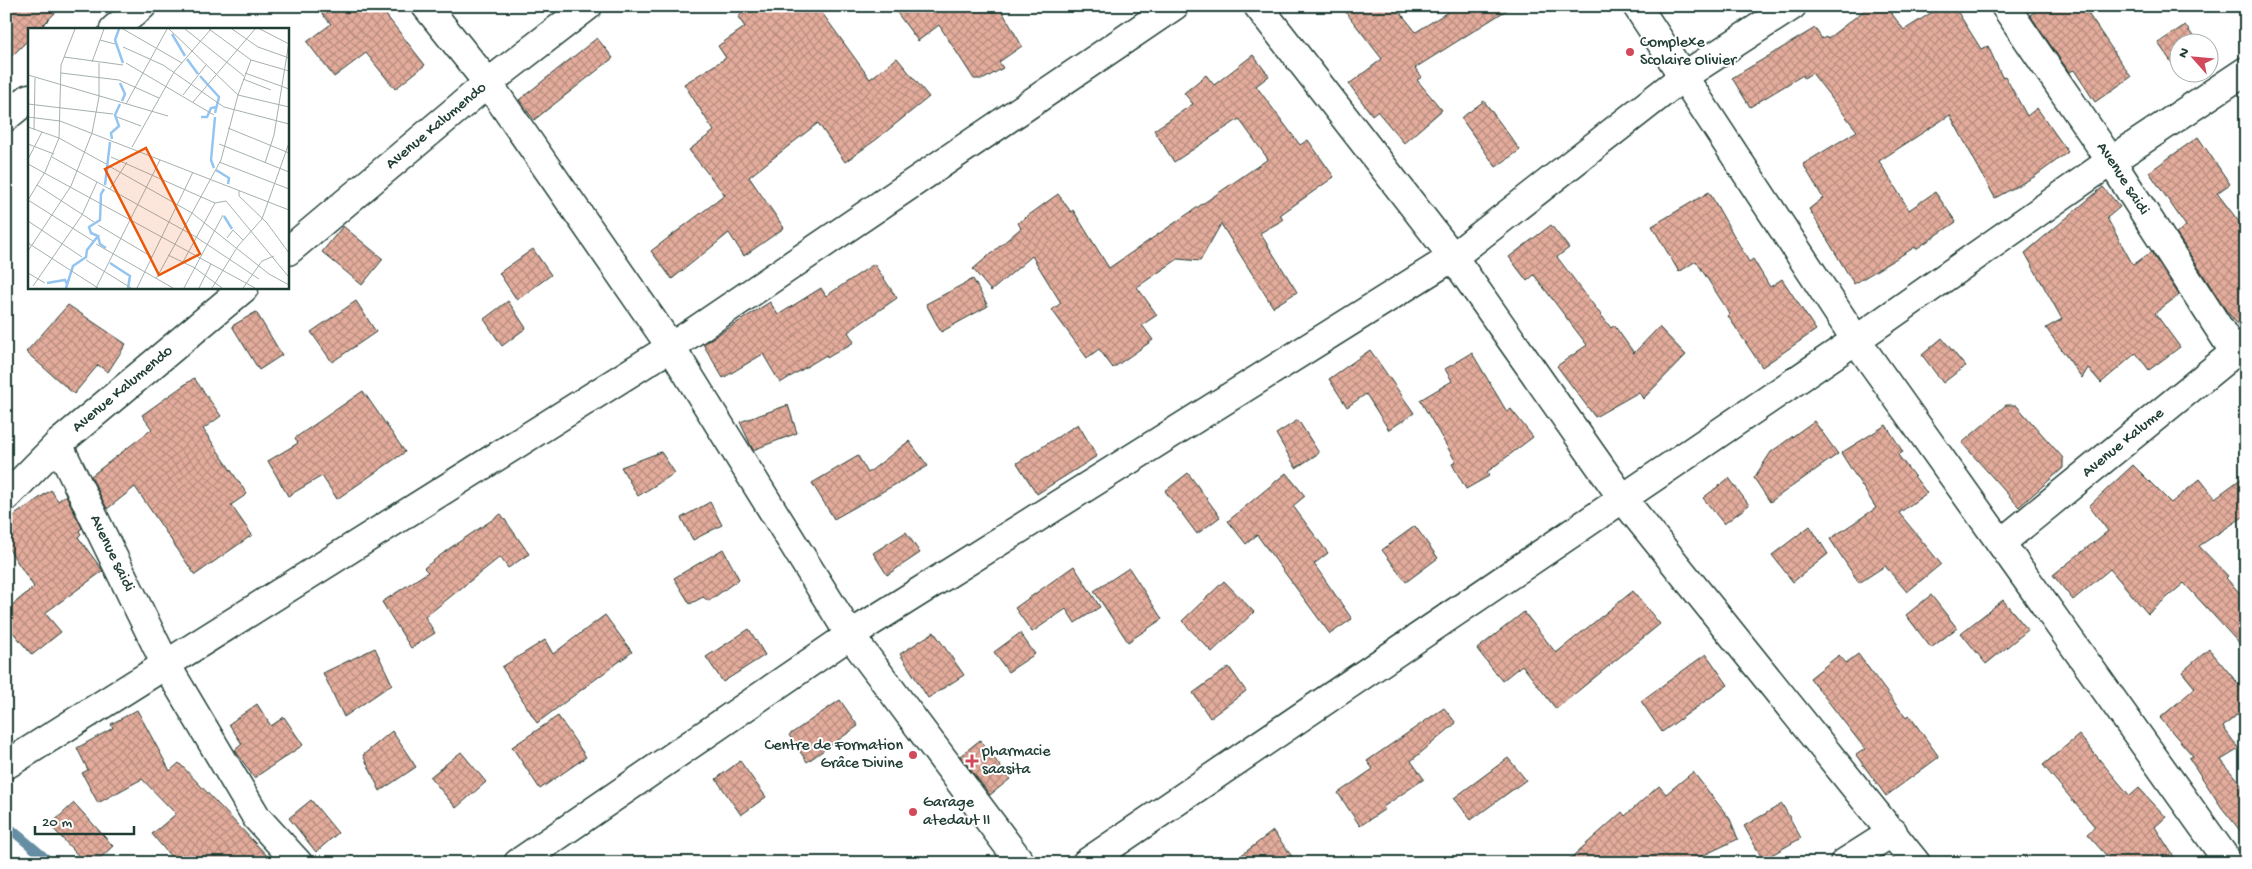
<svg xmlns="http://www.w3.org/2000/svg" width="2252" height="869" font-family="'Gochi Hand',sans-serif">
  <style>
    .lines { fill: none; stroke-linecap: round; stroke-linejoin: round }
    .stream { stroke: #658ea5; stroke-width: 10 }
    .building { fill: url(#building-cross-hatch); stroke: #1f3d34 }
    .street-casing { stroke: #1f3d34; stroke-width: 31 }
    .secondary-casing { stroke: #1f3d34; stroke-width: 31 }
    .street { stroke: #fff; stroke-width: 28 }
    .secondary { stroke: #fff; stroke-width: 28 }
    .poi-dot { fill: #d1495b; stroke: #fff; stroke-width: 2 }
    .labels { text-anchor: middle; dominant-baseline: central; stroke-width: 4; stroke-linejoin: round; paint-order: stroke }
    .poi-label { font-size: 16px; fill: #1f3d34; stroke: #fff; text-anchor: start }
    .street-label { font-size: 16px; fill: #1f3d34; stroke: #fff }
    .inset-river { fill: none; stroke: #94c4f0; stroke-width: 2.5 }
    .inset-road { fill: none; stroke: #a5b1ae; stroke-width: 1 }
    .view { fill: #e8590c; fill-opacity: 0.15; stroke: #e8590c; stroke-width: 2.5 }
    .inset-edge { fill: none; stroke: #1f3d34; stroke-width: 2.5 }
  </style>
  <defs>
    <pattern id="building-cross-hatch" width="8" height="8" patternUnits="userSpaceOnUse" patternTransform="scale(1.25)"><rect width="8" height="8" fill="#e4ac9c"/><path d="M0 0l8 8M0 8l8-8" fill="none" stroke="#b88d80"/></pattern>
  </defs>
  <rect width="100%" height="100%" fill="#fff"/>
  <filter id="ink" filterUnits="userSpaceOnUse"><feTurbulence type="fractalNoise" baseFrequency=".02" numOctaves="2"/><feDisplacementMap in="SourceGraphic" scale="10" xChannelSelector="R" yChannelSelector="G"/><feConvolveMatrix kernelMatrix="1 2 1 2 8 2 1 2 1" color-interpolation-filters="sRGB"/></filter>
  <g filter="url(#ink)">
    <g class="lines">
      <polyline class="stream" points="6,825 51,863"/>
    </g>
    <g class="building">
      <polygon points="6,6 62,6 39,29 29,29 29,39 6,62"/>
      <polygon points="315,6 379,6 425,65 395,89 366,53 334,77 307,42 331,24"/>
      <polygon points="752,6 817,6 870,79 897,58 929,97 877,139 845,162 818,123 749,177 784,228 744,256 729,233 672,279 651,251 725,195 689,150 714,131 684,84 726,58 718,46 745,27 738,17"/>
      <polygon points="892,6 999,6 1022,46 999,62 1003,68 984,79 974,79 939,25 918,41"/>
      <polygon points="1341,6 1395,6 1416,32 1457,6 1513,6 1415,68 1422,77 1417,80 1442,110 1404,143 1377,111 1372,115 1349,84 1382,59"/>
      <polygon points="1870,6 1886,6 1904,30 1942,6 1954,6 1981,49 1988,46 2002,77 2005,76 2027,116 2037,108 2068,152 2034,177 1995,198 1950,115 1879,161 1909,210 1935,192 1956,222 1916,249 1915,247 1854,284 1809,209 1823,198 1803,164 1857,131 1812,73 1804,78 1803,75 1750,107 1732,78 1815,28 1822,39 1826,37 1827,39"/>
      <polygon points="2042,6 2083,6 2131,77 2095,102 2074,70 2069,72 2030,15"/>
      <polygon points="2185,25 2197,42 2180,42 2179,73 2158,43"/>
      <polygon points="597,38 613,58 534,120 519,100"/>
      <polygon points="1253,55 1269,76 1256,86 1300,145 1308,140 1334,177 1280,215 1283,220 1260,233 1297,292 1273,307 1221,224 1200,261 1178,259 1137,287 1157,315 1142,325 1153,340 1113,368 1099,349 1087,358 1052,310 1061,303 1032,256 991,291 973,269 1021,228 1018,223 1058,194 1071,212 1073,210 1109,268 1268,159 1239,119 1174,162 1154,130 1193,104 1184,93 1206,75 1214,85"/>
      <polygon points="1484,101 1520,150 1496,167 1461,118"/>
      <polygon points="2198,137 2230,184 2217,193 2246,231 2246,328 2241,329 2226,310 2176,233 2186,226 2149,172"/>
      <polygon points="2103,187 2120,207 2107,218 2133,265 2151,252 2179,295 2155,313 2180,347 2149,370 2136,353 2101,383 2088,368 2082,378 2046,328 2062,319 2025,253"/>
      <polygon points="1709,192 1749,262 1753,259 1770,287 1782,279 1816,330 1762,367 1728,316 1730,314 1696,261 1679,272 1652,226"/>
      <polygon points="1551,225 1569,248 1557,257 1611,328 1614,325 1634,353 1659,327 1686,355 1643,399 1639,392 1595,417 1557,366 1587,345 1534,275 1527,281 1509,257"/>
      <polygon points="343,226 383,259 362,285 322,252"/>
      <polygon points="533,249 551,275 517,300 499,273"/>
      <polygon points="874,264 897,298 848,332 854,342 827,358 826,355 780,383 763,354 723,378 703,344 770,302 778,315 821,288 826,296"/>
      <polygon points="973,279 988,306 941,332 926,304"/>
      <polygon points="356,301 376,332 332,362 311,332"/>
      <polygon points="508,301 526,328 502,346 484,319"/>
      <polygon points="68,305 126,344 108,372 98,365 74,394 26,352"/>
      <polygon points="256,312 282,355 259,370 232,326"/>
      <polygon points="1942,338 1965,366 1943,383 1922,355"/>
      <polygon points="1370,350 1414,413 1389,430 1366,394 1347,407 1329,379"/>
      <polygon points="1472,353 1507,412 1511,409 1533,437 1487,472 1489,476 1466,489 1452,464 1456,462 1420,400 1452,381 1445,369"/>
      <polygon points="194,378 221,416 203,429 247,494 231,505 252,535 195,575 135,487 107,509 91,476 152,429 142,415"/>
      <polygon points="363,391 405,452 337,499 322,476 288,496 268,461 298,443 295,438"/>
      <polygon points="788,405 797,433 753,450 740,422"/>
      <polygon points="2006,405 2016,405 2063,458 2063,468 2019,507 1962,443"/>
      <polygon points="1298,420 1319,453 1296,468 1276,434"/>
      <polygon points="1814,421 1838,454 1770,502 1754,478 1771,452"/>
      <polygon points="1078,424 1097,456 1037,494 1017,463"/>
      <polygon points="1886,425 1903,452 1898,455 1927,493 1899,513 1941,564 1907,592 1885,566 1859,583 1830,539 1876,508 1841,453"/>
      <polygon points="909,441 928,466 834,519 812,483 858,456 868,473"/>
      <polygon points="661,452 675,473 638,496 621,467"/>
      <polygon points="2133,465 2171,503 2200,479 2215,498 2246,475 2246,515 2199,546 2228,576 2226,578 2246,600 2246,651 2184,583 2148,614 2110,569 2073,600 2053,575 2108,531 2089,506"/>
      <polygon points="1188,473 1220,517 1197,534 1165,491"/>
      <polygon points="1286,473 1305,496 1293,506 1328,553 1314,564 1352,619 1330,634 1257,535 1246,544 1228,521"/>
      <polygon points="1729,478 1749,505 1724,524 1703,498"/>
      <polygon points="51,490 58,501 66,495 82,528 79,531 81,534 78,537 103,571 45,613 61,632 32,655 6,624 6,610 34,587 6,545 6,521"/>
      <polygon points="710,502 722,525 693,540 681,518"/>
      <polygon points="501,514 529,554 508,568 500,557 425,617 435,633 411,648 382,602 428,572 424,568 450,548"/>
      <polygon points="1415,526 1438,558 1406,582 1382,550"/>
      <polygon points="1810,526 1828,554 1793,582 1772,555"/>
      <polygon points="906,532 920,553 887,575 873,553"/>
      <polygon points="723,549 739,579 709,601 703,597 690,604 674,578"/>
      <polygon points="1074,566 1100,607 1075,623 1066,609 1032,632 1015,608"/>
      <polygon points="1129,568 1162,619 1128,642 1094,591"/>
      <polygon points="1224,581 1254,612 1212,652 1182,621"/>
      <polygon points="1633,591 1660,624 1556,709 1522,665 1502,681 1477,649 1524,612 1556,653"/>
      <polygon points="1931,595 1957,628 1931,648 1906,615"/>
      <polygon points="2003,600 2028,630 1986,664 1961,633"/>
      <polygon points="605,615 632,652 537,723 502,667 545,640 553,654"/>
      <polygon points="749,629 765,655 723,682 706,657"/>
      <polygon points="934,632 964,675 928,698 900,654"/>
      <polygon points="1020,633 1035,654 1008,672 994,652"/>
      <polygon points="375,648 392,684 344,717 323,673"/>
      <polygon points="2209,649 2246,693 2246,707 2223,727 2239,749 2221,760 2246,791 2246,838 2222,808 2189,758 2193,756 2160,718 2195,688 2182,672"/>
      <polygon points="1706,654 1728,685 1662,732 1641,701"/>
      <polygon points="1858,654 1906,718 1909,715 1939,757 1886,796 1856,755 1865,749 1810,678 1839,655 1846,663"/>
      <polygon points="1229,667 1246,691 1210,718 1193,693"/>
      <polygon points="840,700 858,726 807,762 789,735"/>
      <polygon points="257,704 271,726 284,717 303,745 254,778 235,750 242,744 229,724"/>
      <polygon points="1444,708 1456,723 1411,761 1424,779 1383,807 1385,809 1360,826 1338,793 1373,769 1367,761"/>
      <polygon points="137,710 170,771 179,763 274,863 176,863 152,834 176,814 142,779 98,803 82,773 88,770 77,748 113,728 111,724"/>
      <polygon points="558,716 586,757 540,789 512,747"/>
      <polygon points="392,731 416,767 380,791 363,755"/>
      <polygon points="2079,735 2130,796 2139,788 2166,817 2155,827 2178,863 2113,863 2087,834 2095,827 2043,765"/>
      <polygon points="980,740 1010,779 990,795 960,756"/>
      <polygon points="461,752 486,782 456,808 430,777"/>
      <polygon points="1508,758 1526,780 1471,820 1454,798"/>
      <polygon points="740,761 766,797 741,815 716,779"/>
      <polygon points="1693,772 1730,819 1738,839 1687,863 1565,863 1622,812 1625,816 1659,786 1666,794"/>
      <polygon points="311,800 338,833 316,852 289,818"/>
      <polygon points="74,803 113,846 95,863 85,863 50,825"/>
      <polygon points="1782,804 1801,838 1763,860 1744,826"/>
      <polygon points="1273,831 1297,863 1231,863"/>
    </g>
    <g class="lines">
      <defs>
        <g id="street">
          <polyline points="426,6 488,83 671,347 850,635 1021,863"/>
          <polyline points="1258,6 1453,257 1623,499 1916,863"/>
          <polyline points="1637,6 1856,340 2229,863"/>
          <path id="s1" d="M2005,6L2111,161L2235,353"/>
          <path id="s2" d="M288,251L488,83L588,6"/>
          <path id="s3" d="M58,444L165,663L257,818L298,863"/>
          <path id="s4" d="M6,497L58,444L244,288"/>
          <path id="s5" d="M2001,543L2246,343"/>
          <polyline points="6,765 671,347 1174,6"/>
          <polyline points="518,863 850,635 1453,257 1684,76 1792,6"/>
          <polyline points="1086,863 1856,340 2111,161 2246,71"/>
          <polyline points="1844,863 1893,832"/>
        </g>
        <g id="secondary">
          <polyline points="114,29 142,6"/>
          <polyline points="6,117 29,98"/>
        </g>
      </defs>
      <use href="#street" class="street-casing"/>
      <use href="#secondary" class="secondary-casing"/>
      <use href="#street" class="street"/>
      <use href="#secondary" class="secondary"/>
    </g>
  </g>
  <g class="poi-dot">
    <circle cx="1630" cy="52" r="5"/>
    <circle cx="913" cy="755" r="5"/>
    <path d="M969.5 753.5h5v5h5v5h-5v5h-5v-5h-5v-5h5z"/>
    <circle cx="913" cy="812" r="5"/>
  </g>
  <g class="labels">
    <g class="poi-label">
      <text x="1640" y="43">Complexe<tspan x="1640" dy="18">Scolaire Olivier</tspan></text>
      <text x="903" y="746" text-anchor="end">Centre de Formation<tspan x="903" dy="18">Grâce Divine</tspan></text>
      <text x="982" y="752">pharmacie<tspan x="982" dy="18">saasita</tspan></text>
      <text x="923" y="803">Garage<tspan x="923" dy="18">atedaut II</tspan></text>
    </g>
    <g class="street-label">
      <text stroke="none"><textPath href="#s2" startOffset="194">Avenue Kalumendo</textPath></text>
      <text stroke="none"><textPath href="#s1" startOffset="209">Avenue saidi</textPath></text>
      <text stroke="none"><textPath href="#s4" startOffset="159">Avenue Kalumendo</textPath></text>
      <text stroke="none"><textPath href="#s5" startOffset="158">Avenue Kalume</textPath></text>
      <text stroke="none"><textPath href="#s3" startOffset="122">Avenue saidi</textPath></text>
    </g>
  </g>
  <g transform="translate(28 28)">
    <rect width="261" height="261" fill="#fff"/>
    <path class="inset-river" d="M91,1L87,12L95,35M144,6L157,28M159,31L170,46M172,48L191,69L187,85M92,55L97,66L94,73M173,89H179L183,80L188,79M84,111L83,105L91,98L87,87L92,76M186,140L183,132L187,89M188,142L201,150L200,156M77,157L82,114M196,188L204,201M70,208L72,216L78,220M82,235L102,248L100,260M19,255L37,252L39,256M38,260L45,238L58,229L59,222L70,208L63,205L61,199L72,192L73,166L76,161"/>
    <path class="inset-road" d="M95,1L154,35M141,1L210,67L261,79M157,1L216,48M181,1L223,32L261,43M204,1L230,19L261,30M232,1L261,16M72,12L87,16M95,19L135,37L196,79L261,96M36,29L95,37M64,34L76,1M98,35L186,87M33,45L91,52L131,70M217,45L261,61M0,47L140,88M215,51L243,62M155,67L178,37M165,74L227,1M0,76L85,86M98,76L139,1M0,89L32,93L261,182M89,89L113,98M0,99L31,110L78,136M200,100L261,125M6,102L7,50M64,105L71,69V35M0,116L26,126M191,116L261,144M104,119L146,44L183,1M24,129L168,209L231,251M83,129L187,175M0,131L14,104M191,134L261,161M237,135L246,107L261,14M0,136L227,260M81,138L164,185L241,246L261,257M9,157L66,194M82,161L99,134M211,162V168L239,195L261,225M0,172L65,213M0,172L17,144L31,110L33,37L47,1M0,193L54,229M70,197L124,229M199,210L205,202L215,212M0,215L70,260M68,216L145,260M0,223L43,158L64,105M140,227L167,240L194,260M58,232L103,260M155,234L187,175L198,173L260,248M0,245L17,255M128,251L193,132L210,67L223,32M5,258L54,187L69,154M68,260L132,132M109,260L165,144M156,260L195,187M171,260L183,236M184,260L210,218L234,191L261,115M215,260L234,233L246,228"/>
    <path class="view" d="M118,120L172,226L131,247L77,141Z"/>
    <rect width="261" height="261" class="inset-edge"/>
  </g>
  <rect width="2252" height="869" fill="none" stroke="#fff" stroke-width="25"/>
  <rect x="12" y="12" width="2227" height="844" fill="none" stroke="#1f3d34" stroke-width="2" filter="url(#ink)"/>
  <g transform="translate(2194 58) rotate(297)"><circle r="24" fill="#ffffff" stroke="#a5b1ae"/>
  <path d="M0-4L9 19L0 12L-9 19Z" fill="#d1495b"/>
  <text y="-8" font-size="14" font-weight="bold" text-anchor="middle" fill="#1f3d34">N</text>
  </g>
  <path d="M35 826v8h99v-8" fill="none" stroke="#1f3d34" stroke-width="2.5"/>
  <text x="42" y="826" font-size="15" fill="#1f3d34" stroke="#ffffff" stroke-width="4" paint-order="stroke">20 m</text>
</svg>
